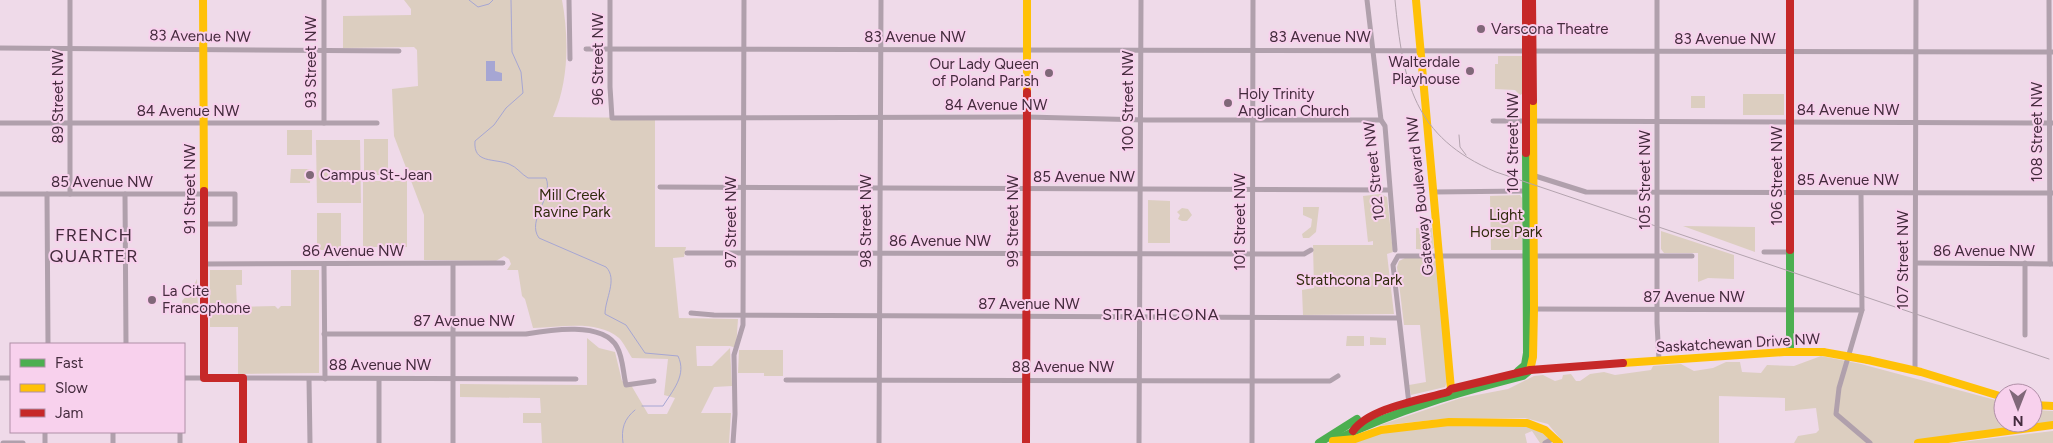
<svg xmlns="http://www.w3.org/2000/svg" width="2053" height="443" font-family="Figtree,sans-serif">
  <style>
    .green { fill: #dccec0 }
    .water { fill: #a6a6d3 }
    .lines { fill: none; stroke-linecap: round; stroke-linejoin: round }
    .stream { stroke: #a6a6d3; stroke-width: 1 }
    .street { stroke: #b0a0ac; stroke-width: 5 }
    .fast { stroke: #4caf50; stroke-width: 8 }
    .slow { stroke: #ffc107; stroke-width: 8 }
    .jam { stroke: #c62828; stroke-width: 8 }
    .tram { stroke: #b3a3ae; stroke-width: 1 }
    .slow-bridge { stroke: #ffc107; stroke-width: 8 }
    .poi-dot { fill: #806879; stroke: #f8d1ed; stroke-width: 2 }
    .labels { text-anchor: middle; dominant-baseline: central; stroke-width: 4; stroke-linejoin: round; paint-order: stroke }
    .poi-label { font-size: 15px; fill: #442b3d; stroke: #f8d1ed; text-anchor: start }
    .street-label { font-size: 15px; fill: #442b3d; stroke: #f8d1ed }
    .park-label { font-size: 15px; fill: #312b0d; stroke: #f8d1ed }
    .neighbourhood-label { font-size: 16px; letter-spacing: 1px; fill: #442b3d; stroke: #f8d1ed }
    .quarter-label { font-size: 18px; letter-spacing: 1px; fill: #442b3d; stroke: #f8d1ed }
  </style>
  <rect width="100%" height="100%" fill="#efdae9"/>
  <g class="green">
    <path d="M404,0H562C569,37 569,82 553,117L655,118V247H686L684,257L673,258L679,318L738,319L736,348L730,346H696L697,366H712L730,348L732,386L714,387L701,413H731L729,443H542L541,423H523V413H541L540,398L460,397V384L587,385V338L599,348L615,352L622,381L631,385L648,414H667L675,398L664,395L668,359L632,358C628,352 624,343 619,338C595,319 561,328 533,328L525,299L522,296L518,270H507L511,264L509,259L504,256L496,261L424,260V215L394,136L392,89L418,86L417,50L414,47L343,48V16L411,15V9Z"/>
    <polygon points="1498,56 1522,56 1522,94 1520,95 1515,90 1495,89 1495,64 1498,64"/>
    <rect x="1743" y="94" width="41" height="21"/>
    <rect x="1691" y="96" width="14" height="12"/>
    <rect x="287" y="130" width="25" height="25"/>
    <rect x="364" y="139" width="24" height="36"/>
    <polygon points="316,140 360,140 361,203 317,203"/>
    <polygon points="291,169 311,169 310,183 290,183"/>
    <rect x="363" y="181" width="44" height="66"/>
    <polygon points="1380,194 1387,197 1393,252 1387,254 1394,314 1303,315 1302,290 1314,288 1313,245 1373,245 1373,241 1368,242 1363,196"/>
    <polygon points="1520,195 1522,198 1522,250 1491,250 1490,196"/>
    <polygon points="1148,200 1170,201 1170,243 1148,243"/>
    <polygon points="1303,207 1319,207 1316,232 1309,238 1303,238 1302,234 1311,227 1312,219 1303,215"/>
    <polygon points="1182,208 1188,209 1192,215 1187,221 1182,221 1178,219 1180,215 1177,212"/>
    <rect x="317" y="213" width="24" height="37"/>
    <polygon points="1683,226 1755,227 1755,252"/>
    <polygon points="1416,228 1432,228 1434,248 1430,250 1416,249"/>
    <polygon points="1661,231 1734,255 1734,279 1708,278 1698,282 1698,253 1664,253 1661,249"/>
    <polygon points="1405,258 1430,258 1437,262 1448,379 1445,387 1411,395 1409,385 1426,382 1420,325 1404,325 1397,267 1399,261"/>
    <polygon points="210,270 242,270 242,285 236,285 237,307 275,306 278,309 281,306 291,306 291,270 319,270 319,373 238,374 238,327 210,327"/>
    <polygon points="197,279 198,309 190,311 183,306 182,301 192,289"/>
    <polygon points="1347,336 1364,336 1364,346 1346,346"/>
    <polygon points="1370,337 1386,338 1386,345 1370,345"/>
    <polygon points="739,350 783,350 783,376 764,376 764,373 738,373"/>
    <polygon points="1821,356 1861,364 2003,402 2003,423 2033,423 2033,410 2053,411 2053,423 1913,443 1794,443 1798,436 1816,433 1819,430 1816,408 1785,411 1785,398 1719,396 1719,443 1564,443 1548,424 1525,418 1441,419 1377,426 1461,398 1508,389 1534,376 1543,375 1555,381 1562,379 1563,375 1571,374 1576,381 1580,381 1590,374 1604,372 1615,375 1651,370 1653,366 1681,364 1694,371 1713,368 1726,362 1740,362 1742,372 1761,373 1767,365 1794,366"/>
    <polygon points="1454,424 1528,426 1537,428 1553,443 1540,443 1532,431 1525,434 1527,443 1341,443 1380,433"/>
    <polygon points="2053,431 2053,443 1953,443"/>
  </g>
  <polygon class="water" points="486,61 495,61 495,71 502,73 502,81 486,81"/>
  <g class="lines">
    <g class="stream">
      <polyline points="469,0 478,7 489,4 493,0"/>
      <path d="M511,0L512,52L521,72L523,93L506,108L494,125L475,141C473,164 494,158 509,164C517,167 521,174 528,178H546C554,197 526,220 539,238L606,267C618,279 605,299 605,314L626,325L645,353L678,356C687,375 673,390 663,406H642"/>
      <path d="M623,443C621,429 624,419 635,410"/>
    </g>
    <g class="street">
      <polyline points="70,0 70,194"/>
      <polyline points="324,0 324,123"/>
      <polyline points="569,0 570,59"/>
      <polyline points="610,0 610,87 612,118 1027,117 1146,120 1381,120"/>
      <polyline points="1367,0 1381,120 1385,126 1395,250"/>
      <polyline points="1657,0 1657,323 1659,360"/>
      <polyline points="2049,0 2050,264"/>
      <polyline points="0,48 399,51"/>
      <polyline points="586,49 2053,52"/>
      <polyline points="1493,121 2053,123"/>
      <polyline points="0,123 377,123"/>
      <polyline points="1532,175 1586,192 2053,193"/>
      <polyline points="660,187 1389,190"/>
      <polyline points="1434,192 1529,191"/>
      <polyline points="1861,193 1862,310 1839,388 1836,414 1870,443"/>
      <polyline points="0,194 235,194 235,224 204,224"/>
      <polyline points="47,194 48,344"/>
      <polyline points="125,194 126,344"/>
      <polyline points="1764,252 1791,252"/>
      <polyline points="687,253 1304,254 1311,250"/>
      <polyline points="1916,263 2053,264"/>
      <polyline points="2025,263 2025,335"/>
      <polyline points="204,264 503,263"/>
      <polyline points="324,264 325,379"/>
      <polyline points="453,264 453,443"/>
      <polyline points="1532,309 1862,310"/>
      <polyline points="691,313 714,315 1398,318"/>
      <path d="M324,334H526C549,330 603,321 617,347C623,357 623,373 626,385L654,381"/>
      <polyline points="1915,370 1916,0"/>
      <polyline points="0,378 11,378"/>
      <polyline points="184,378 204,378"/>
      <polyline points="243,378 576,379"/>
      <polyline points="309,379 310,443"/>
      <polyline points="379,379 379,443"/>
      <polyline points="786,380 1330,381 1338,376"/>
      <polyline points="1409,404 1393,265 1398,256 1692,256"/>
      <polyline points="113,432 113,443"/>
      <polyline points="3,443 23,443"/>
      <polyline points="45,443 45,432"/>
      <polyline points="180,443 180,432"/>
      <polyline points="733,443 735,414 734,355 743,325 744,0"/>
      <polyline points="879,443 881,0"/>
      <polyline points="1139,443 1141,0"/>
      <polyline points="1252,443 1253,0"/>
      <polyline points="1545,443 1554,438"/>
    </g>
    <g class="fast">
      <polyline points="1790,250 1790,352"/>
      <polyline points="1518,371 1525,365 1527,353 1526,153"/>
      <path d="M1338,439C1396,410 1461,392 1523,376L1529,371"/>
      <polyline points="1319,443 1357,419"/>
    </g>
    <g class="slow">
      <polyline points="203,0 204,191"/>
      <polyline points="1416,0 1451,389"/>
      <polyline points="1027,92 1027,0"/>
      <polyline points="1868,360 1921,372 2003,397"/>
      <polyline points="1623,363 1784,352 1823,352"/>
      <polyline points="1530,370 1533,357 1534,309 1533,101"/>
      <polyline points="2033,405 2053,406"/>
      <polyline points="1333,441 1355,439 1381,430 1449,422 1527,423 1545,430 1559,443"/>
      <polyline points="1918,443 2053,425"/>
    </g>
    <g class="jam">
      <polyline points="1526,0 1526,153"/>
      <polyline points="1532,0 1533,101"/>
      <polyline points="1790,0 1790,250"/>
      <polyline points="204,191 204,378 243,378 243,443"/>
      <path d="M1353,431C1369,408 1421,400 1448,392L1451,389L1530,370L1623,363"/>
      <polyline points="1026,443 1027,92"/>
    </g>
    <g class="tram">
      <path d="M1395,0C1403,82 1413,137 1496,172L2049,359"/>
      <polyline points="1459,135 1460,147 1466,155"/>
    </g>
    <polyline class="slow-bridge" points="1823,352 1868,360"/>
  </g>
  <g class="poi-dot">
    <circle cx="1481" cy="29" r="5"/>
    <circle cx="1470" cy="71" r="5"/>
    <circle cx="1049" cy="73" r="5"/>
    <circle cx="1228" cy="103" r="5"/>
    <circle cx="310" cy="175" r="5"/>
    <circle cx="152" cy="300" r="5"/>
  </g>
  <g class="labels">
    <g class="poi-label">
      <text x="1491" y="29">Varscona Theatre</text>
      <text x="1460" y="62" text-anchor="end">Walterdale<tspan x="1460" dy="17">Playhouse</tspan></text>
      <text x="1039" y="64" text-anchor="end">Our Lady Queen<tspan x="1039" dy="17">of Poland Parish</tspan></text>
      <text x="1238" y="94">Holy Trinity<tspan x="1238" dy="17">Anglican Church</tspan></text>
      <text x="320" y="175">Campus St-Jean</text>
      <text x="162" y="291">La Cite<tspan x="162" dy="17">Francophone</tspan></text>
    </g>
    <g class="street-label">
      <text transform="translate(200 36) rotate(1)">83 Avenue NW</text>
      <text x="915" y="37">83 Avenue NW</text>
      <text x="1320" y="37">83 Avenue NW</text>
      <text x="1725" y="39">83 Avenue NW</text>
      <text transform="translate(598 59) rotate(-90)">96 Street NW</text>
      <text transform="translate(311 62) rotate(-90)">93 Street NW</text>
      <text transform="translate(58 97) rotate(-90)">89 Street NW</text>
      <text transform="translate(1128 101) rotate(-90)">100 Street NW</text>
      <text x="996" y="105">84 Avenue NW</text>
      <text x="1848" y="110">84 Avenue NW</text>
      <text x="188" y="111">84 Avenue NW</text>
      <text transform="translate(2037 132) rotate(-90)">108 Street NW</text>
      <text transform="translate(1513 143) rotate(-90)">104 Street NW</text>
      <text transform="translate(1374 171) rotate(-96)">102 Street NW</text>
      <text transform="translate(1777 176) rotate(-90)">106 Street NW</text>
      <text x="1084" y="177">85 Avenue NW</text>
      <text transform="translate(1645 180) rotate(-90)">105 Street NW</text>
      <text x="1848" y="180">85 Avenue NW</text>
      <text x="102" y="182">85 Avenue NW</text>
      <text transform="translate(190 189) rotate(-90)">91 Street NW</text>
      <text transform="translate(1420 196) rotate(-96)">Gateway Boulevard NW</text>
      <text transform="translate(866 221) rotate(-90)">98 Street NW</text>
      <text transform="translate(1013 221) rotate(-90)">99 Street NW</text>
      <text transform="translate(731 222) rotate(-90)">97 Street NW</text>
      <text transform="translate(1240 222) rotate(-90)">101 Street NW</text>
      <text x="940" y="241">86 Avenue NW</text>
      <text x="353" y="251">86 Avenue NW</text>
      <text x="1984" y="251">86 Avenue NW</text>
      <text transform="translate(1903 260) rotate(-90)">107 Street NW</text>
      <text x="1694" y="297">87 Avenue NW</text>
      <text x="1029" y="304">87 Avenue NW</text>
      <text x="464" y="321">87 Avenue NW</text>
      <text transform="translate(1738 343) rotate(-3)">Saskatchewan Drive NW</text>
      <text x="380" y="365">88 Avenue NW</text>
      <text x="1063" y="367">88 Avenue NW</text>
    </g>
    <g class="park-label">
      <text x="572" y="195">Mill Creek<tspan x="572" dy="17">Ravine Park</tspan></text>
      <text x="1506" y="215">Light<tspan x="1506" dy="17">Horse Park</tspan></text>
      <text x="1349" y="280">Strathcona Park</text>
    </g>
    <g class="neighbourhood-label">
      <text x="1161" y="314">STRATHCONA</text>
    </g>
    <g class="quarter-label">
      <text x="94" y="235">FRENCH<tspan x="94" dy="21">QUARTER</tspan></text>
    </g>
  </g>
  <rect x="10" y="343" width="175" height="90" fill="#f8d1ed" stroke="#b08fa7"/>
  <rect x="20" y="359" width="25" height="8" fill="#4caf50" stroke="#b08fa7"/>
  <text x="55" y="368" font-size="15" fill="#442b3d">Fast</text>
  <rect x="20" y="384" width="25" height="8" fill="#ffc107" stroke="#b08fa7"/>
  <text x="55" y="393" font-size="15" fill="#442b3d">Slow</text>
  <rect x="20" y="409" width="25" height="8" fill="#c62828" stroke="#b08fa7"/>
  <text x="55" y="418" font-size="15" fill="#442b3d">Jam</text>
  <g transform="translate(2018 408) rotate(180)"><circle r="24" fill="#f8d1ed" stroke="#b08fa7"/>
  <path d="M0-4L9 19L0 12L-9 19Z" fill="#806879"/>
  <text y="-8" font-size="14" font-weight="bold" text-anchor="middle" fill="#442b3d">N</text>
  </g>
</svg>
